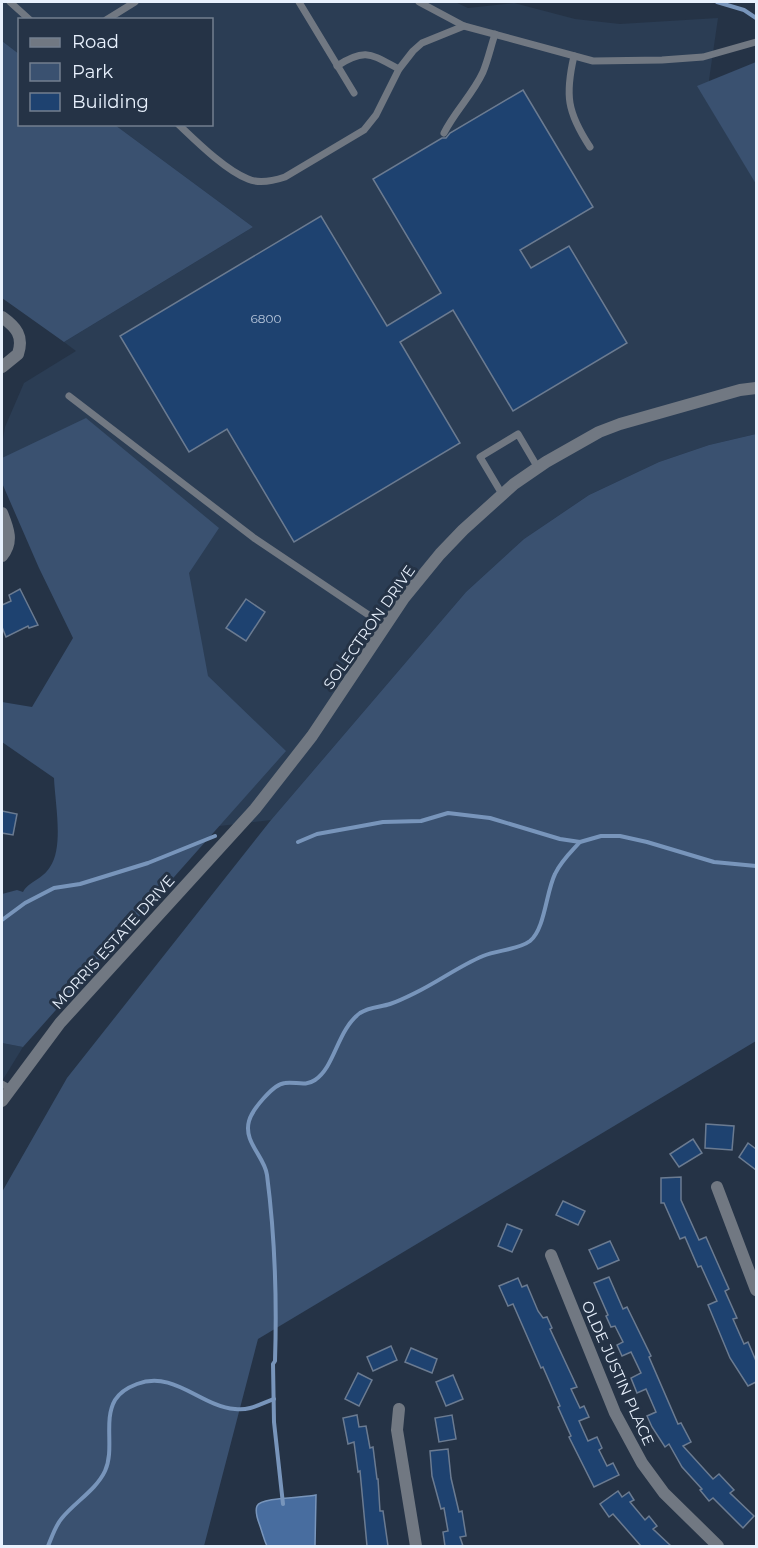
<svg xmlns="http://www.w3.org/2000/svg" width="758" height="1548" font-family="Montserrat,sans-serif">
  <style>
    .built { fill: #2b3d54 }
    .green { fill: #3a5170 }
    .water { fill: #486d9f; stroke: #7895bb; stroke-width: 1.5 }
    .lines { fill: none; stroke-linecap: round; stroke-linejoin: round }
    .stream { stroke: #7895bb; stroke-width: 4 }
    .building { fill: #1e4270; stroke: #6b7b91; stroke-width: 1.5 }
    .service { stroke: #717882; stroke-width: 7 }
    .minor { stroke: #717882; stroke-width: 12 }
    .labels { text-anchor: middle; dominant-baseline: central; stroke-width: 6; stroke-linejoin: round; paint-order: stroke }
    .number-label { font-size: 12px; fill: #b6c5da }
    .street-label { font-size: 15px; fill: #e8f1fd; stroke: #253346 }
  </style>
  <rect width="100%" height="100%" fill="#253346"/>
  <g class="built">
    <polygon points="2,2 455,2 468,8 514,3 575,19 620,24 718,18 709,80 756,158 756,434 709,445 659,462 589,495 524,539 466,592 271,820 168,832 2,459 2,445 5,427 24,383 76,351 64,342 253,227 115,125 212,124 212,20 20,20 19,54 2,41"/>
    <polygon points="2,1043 23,1047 2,1081"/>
  </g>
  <g class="green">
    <polygon points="2,41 19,54 20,124 115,125 253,227 64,342 2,298"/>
    <polygon points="756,62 756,184 697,86"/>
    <path d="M86,418L219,528L189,573L208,676L286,751L23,1047L2,1043V894L17,890L23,892C29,881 42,880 50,867C64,847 55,803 54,778L2,742V702L32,707L73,638L39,568L2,483V458Z"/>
    <polygon points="756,434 756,1041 258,1339 204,1546 2,1546 2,1192 67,1078 271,820 466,592 524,539 589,495 659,462 709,445"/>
  </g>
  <path class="water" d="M316,1495L315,1546H267C264,1540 263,1535 261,1529C259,1522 254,1513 257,1506C261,1497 304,1498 316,1495Z"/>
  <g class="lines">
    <g class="stream">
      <polyline points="717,2 744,10 756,18"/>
      <polyline points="298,842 317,834 356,827 383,822 421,821 448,813 490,818 560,839 580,842 601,836 620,836 647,842 714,862 756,866"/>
      <polyline points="2,920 25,903 54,888 80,884 148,863 215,836"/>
      <path d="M283,1504L274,1422L273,1364L275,1361C277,1299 275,1237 267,1175C265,1157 243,1142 249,1121C252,1110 273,1084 285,1083C295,1081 305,1087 315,1080C335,1067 337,1030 360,1013C369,1007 381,1007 390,1004C399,1001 407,997 415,993C438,982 459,966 483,956C497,950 518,950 530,941C545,929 546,892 555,874C561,861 571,852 580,842"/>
      <path d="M48,1546C52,1537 55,1526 62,1518C75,1502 96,1490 105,1471C115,1449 103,1421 115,1400C120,1392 129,1387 137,1384C174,1370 200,1406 235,1409C250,1411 260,1404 274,1399"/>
    </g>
  </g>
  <g class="building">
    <polygon points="523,90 593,207 520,250 531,268 569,246 627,343 513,411 453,310 400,342 460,443 294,542 227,429 189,452 120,336 321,216 387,326 441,293 373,179 442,138 446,138 450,133"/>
    <polygon points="20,589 38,625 29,628 28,626 6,637 2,627 2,605 11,601 9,595"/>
    <polygon points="246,599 265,612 246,641 226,628"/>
    <polygon points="2,811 17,814 13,835 2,833"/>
    <polygon points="706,1124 734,1126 732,1150 705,1148"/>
    <polygon points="693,1139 702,1153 679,1167 670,1154"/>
    <polygon points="748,1143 756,1149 756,1170 739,1157"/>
    <polygon points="681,1177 681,1200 699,1240 706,1237 729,1289 725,1291 737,1318 733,1319 744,1344 748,1342 756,1361 756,1382 748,1386 730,1358 708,1305 717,1301 701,1266 698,1267 685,1237 680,1239 664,1203 661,1203 661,1178"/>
    <polygon points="563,1201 585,1211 578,1225 556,1215"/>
    <polygon points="507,1224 522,1230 512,1252 498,1246"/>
    <polygon points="610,1241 619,1260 598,1269 589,1250"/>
    <polygon points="609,1277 623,1309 627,1307 651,1356 649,1357 678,1424 681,1423 691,1442 683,1446 713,1479 719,1474 734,1490 730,1493 754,1516 743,1528 713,1498 709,1501 700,1490 702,1489 682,1467 669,1444 665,1447 652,1427 647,1416 656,1412 646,1389 637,1393 631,1378 641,1373 631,1352 622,1356 617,1345 623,1342 615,1326 611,1327 606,1316 608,1315 594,1283"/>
    <polygon points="518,1278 522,1287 527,1285 538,1311 543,1318 547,1317 552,1328 550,1329 577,1387 571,1389 580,1408 584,1406 589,1417 579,1421 588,1441 597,1437 602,1448 599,1450 607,1466 613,1463 619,1475 594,1487 569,1437 571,1436 558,1407 560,1406 543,1367 541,1368 513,1304 508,1306 499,1286"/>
    <polygon points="391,1346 397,1360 373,1371 367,1357"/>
    <polygon points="411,1348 437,1359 432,1373 405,1362"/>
    <polygon points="358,1373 372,1380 359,1406 345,1399"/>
    <polygon points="453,1375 463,1399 446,1406 436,1382"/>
    <polygon points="357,1415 359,1427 366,1426 370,1448 373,1447 377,1479 378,1479 380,1511 383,1511 388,1546 367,1546 360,1471 358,1472 354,1442 348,1444 343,1418"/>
    <polygon points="452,1415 456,1439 439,1442 435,1418"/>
    <polygon points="448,1449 451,1478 459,1512 462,1511 466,1536 460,1537 463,1546 445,1546 443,1532 448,1531 444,1508 441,1509 432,1476 430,1451"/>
    <polygon points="618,1491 622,1497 629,1492 634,1500 630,1502 645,1520 649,1516 657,1526 653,1529 671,1546 641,1546 613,1514 609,1517 600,1504"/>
  </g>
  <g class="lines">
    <g class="service">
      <polyline points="10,2 30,20"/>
      <polyline points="299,2 354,93"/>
      <polyline points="419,2 464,26 593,61 662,60 703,57 756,42"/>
      <polyline points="106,20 135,2"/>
      <path d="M574,56C565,95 567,112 590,147"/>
      <path d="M337,66C366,47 372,55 399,69"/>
      <path d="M178,124C196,141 225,170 248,179C259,184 273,181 285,177L364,130L376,115L399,69L413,51L422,43L464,26"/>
      <path d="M444,133C455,111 473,94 483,72C488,60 491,46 495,34"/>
      <polyline points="69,396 254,538 385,626"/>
      <polyline points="502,494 480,457 518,434 538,468"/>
      <polyline points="2,1084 11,1089"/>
    </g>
    <g class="minor">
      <path d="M2,317C16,327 24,336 18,354L2,367"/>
      <path d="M2,513C8,528 14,542 2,556"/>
      <polyline points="2,1101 60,1023 255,809 312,736 404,598 440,554 463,530 514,484 546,462 599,432 620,424 740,390 756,388"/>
      <polyline points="717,1187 756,1290"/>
      <polyline points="551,1255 615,1413 642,1463 664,1493 718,1546"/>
      <polyline points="399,1409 397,1430 416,1546"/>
    </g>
  </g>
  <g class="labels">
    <g class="number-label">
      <text x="266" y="318">6800</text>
    </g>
    <g class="street-label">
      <text transform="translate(369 627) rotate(-55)">SOLECTRON DRIVE</text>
      <text transform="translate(113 942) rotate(-48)">MORRIS ESTATE DRIVE</text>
      <text transform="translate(618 1373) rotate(66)">OLDE JUSTIN PLACE</text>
    </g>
  </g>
  <rect width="758" height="1548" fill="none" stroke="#e8f1fd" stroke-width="6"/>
  <rect x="18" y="18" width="195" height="108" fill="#253346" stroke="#737f8f" stroke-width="1.5"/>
  <rect x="30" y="38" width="30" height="9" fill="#717882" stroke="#737f8f" stroke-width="1.5"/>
  <text x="72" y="48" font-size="18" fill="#e8f1fd">Road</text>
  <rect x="30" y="63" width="30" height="18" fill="#3a5170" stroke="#737f8f" stroke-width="1.5"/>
  <text x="72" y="78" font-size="18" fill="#e8f1fd">Park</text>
  <rect x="30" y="93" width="30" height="18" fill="#1e4270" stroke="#737f8f" stroke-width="1.5"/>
  <text x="72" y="108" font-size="18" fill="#e8f1fd">Building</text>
</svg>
